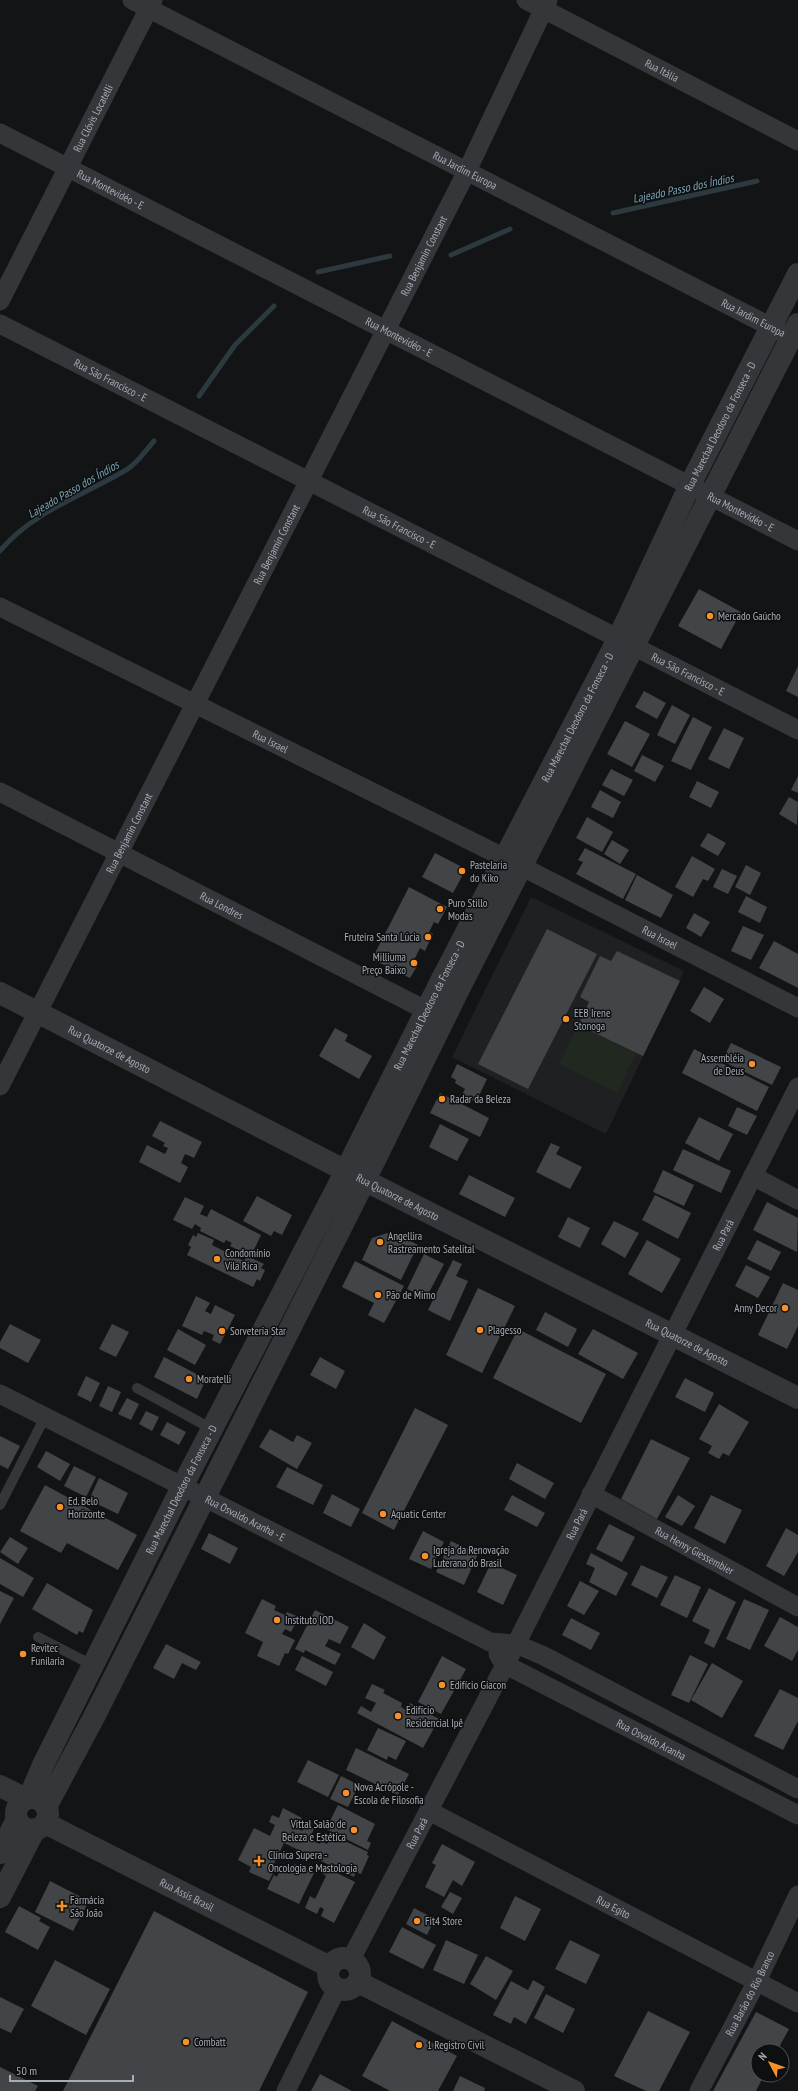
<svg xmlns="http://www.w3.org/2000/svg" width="798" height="2091" font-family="'PT Sans Narrow',sans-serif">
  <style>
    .built { fill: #1f2022 }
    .green { fill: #202820 }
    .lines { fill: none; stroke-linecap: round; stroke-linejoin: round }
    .stream { stroke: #2c393e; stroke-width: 5 }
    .building { fill: #424448 }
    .service { stroke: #34363a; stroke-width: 10 }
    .minor { stroke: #34363a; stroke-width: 19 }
    .tertiary { stroke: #34363a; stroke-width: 22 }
    .poi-dot { fill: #f7902a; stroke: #0e0f10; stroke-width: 1.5 }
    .labels { text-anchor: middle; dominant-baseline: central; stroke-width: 3; stroke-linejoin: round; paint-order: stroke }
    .street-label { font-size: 11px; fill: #a5adb6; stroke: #0e0f10 }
    .poi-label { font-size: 11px; fill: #a5adb6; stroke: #0e0f10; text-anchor: start }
    .water-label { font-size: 12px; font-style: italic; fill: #7aa2b3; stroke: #0e0f10 }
  </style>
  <rect width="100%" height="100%" fill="#131415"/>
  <polygon class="built" points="531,897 684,971 606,1134 452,1057"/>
  <polygon class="green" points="578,1025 636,1053 617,1093 559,1064"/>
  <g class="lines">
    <g class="stream">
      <polyline points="613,213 757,181"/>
      <polyline points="451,255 510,229"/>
      <polyline points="318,272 390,256"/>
      <polyline points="199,396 235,345 274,306"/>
      <path d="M0,551C32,512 84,495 126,470C137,464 146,450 154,441"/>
    </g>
  </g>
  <g class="building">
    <polygon points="699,589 741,612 721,649 678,626"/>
    <polygon points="798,666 798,697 786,691"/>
    <polygon points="644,691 666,703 657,719 635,707"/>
    <polygon points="672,705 690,715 675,744 657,735"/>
    <polygon points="693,717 712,727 691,770 671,761"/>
    <polygon points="625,721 650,734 632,767 607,754"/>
    <polygon points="724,728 744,738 729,769 708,759"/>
    <polygon points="642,755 664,766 655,782 634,771"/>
    <polygon points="611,769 633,780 624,796 602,785"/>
    <polygon points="798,776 798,793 791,790"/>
    <polygon points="697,781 719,792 711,808 689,797"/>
    <polygon points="600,790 621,802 613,818 591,807"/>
    <polygon points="789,797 798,802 797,825 779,814"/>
    <polygon points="587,817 613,832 602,852 576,838"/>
    <polygon points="708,833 726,843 718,856 700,846"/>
    <polygon points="612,840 629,850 620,864 604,854"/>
    <polygon points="585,848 636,874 623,899 576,874 583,862 578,860"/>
    <polygon points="435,853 466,869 453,893 422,877"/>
    <polygon points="692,856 715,869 708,881 703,879 693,897 675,887"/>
    <polygon points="746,865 761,873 750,895 735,887"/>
    <polygon points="722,869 737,876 728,894 713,887"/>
    <polygon points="637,875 673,895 661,918 625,900"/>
    <polygon points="409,887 447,907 438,924 434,922 429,932 433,934 425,951 420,948 414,960 419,963 410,978 372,959"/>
    <polygon points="746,896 767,907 760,923 738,912"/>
    <polygon points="694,913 710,922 701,937 686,928"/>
    <polygon points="743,926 764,935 751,960 731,951"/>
    <polygon points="547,929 597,954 528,1089 478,1064"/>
    <polygon points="774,941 798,954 798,988 759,968"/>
    <polygon points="617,951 680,981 643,1056 578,1025 589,1002 580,997 600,956 611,961"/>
    <polygon points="704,987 724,999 710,1023 690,1011"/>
    <polygon points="335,1028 348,1035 345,1041 372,1056 359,1079 319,1056"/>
    <polygon points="731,1043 781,1067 772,1085 722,1061"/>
    <polygon points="694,1049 769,1087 757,1111 682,1073"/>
    <polygon points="457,1064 487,1079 476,1102 462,1095 465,1089 455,1083 456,1080 451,1077"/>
    <polygon points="440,1093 489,1118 480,1137 430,1113"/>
    <polygon points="737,1107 757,1116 747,1135 728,1126"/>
    <polygon points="699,1117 733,1134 719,1161 685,1143"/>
    <polygon points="160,1121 202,1142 194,1158 185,1154 181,1163 188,1167 180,1183 139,1162 147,1145 165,1154 168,1148 163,1146 165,1143 152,1136"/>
    <polygon points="440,1124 469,1139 457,1161 429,1147"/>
    <polygon points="551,1143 560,1147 556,1154 582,1167 570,1189 536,1172"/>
    <polygon points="683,1149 731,1171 721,1193 673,1170"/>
    <polygon points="663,1170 694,1185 684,1206 653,1192"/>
    <polygon points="469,1175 515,1198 505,1217 459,1194"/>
    <polygon points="655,1195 691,1213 678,1239 642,1220"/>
    <polygon points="257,1196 292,1215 282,1235 274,1231 271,1236 243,1221"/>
    <polygon points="185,1197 204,1206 200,1214 207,1217 211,1209 261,1235 251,1256 230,1246 232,1243 226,1240 224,1243 200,1231 201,1228 195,1224 192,1229 173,1220"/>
    <polygon points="767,1202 798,1218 797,1252 753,1230"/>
    <polygon points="568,1217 590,1228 580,1248 558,1237"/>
    <polygon points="614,1221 639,1233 625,1258 601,1244"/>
    <polygon points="198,1233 214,1240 212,1245 244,1261 247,1256 264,1264 261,1268 265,1270 260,1281 257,1279 253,1287 187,1255 191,1247 188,1245 193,1235 196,1237"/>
    <polygon points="387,1233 398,1238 399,1235 418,1245 401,1280 362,1260 372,1238"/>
    <polygon points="647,1240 681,1259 662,1293 628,1274"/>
    <polygon points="757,1240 781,1252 771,1271 747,1259"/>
    <polygon points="424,1254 444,1264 426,1298 407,1289"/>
    <polygon points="453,1260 462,1264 456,1276 468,1281 450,1321 428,1310"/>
    <polygon points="355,1261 404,1286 384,1323 368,1315 374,1303 342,1287"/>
    <polygon points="746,1265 770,1277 758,1298 735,1286"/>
    <polygon points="783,1283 798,1290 798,1326 787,1349 758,1335"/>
    <polygon points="478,1288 515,1306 482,1373 446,1355"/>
    <polygon points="196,1296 210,1303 205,1311 211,1314 215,1305 235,1315 220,1344 212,1340 214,1335 204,1331 202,1335 182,1326"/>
    <polygon points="545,1312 577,1329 568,1347 536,1330"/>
    <polygon points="10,1324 41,1340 28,1363 0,1348 0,1342"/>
    <polygon points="112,1324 129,1332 116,1357 99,1349"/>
    <polygon points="178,1329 206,1345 195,1365 167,1350"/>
    <polygon points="518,1329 606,1374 581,1423 493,1378"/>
    <polygon points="593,1329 638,1353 623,1379 578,1354"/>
    <polygon points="164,1357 206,1379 197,1399 154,1377"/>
    <polygon points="320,1357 345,1371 336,1389 310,1375"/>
    <polygon points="86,1376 100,1383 91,1402 77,1395"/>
    <polygon points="685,1378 714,1393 705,1412 675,1397"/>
    <polygon points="108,1386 121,1392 112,1412 99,1406"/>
    <polygon points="127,1398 139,1404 131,1420 118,1414"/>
    <polygon points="719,1404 749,1422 729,1456 723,1453 719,1459 708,1453 712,1446 699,1439"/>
    <polygon points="415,1408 448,1425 394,1530 362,1513"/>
    <polygon points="146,1411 159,1417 152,1431 139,1424"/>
    <polygon points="167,1422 186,1432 179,1445 160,1435"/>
    <polygon points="270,1429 293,1442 297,1435 312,1443 297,1469 259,1447"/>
    <polygon points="0,1436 20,1446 8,1469 0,1465"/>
    <polygon points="651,1439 690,1458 657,1519 621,1499"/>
    <polygon points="46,1451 70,1464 60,1481 37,1467"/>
    <polygon points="517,1463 554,1483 545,1499 509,1479"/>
    <polygon points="74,1466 96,1477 86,1497 64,1486"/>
    <polygon points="287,1467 323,1485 313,1505 276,1487"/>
    <polygon points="99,1478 128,1493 118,1514 89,1500"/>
    <polygon points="45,1485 137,1535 118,1570 67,1543 61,1553 20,1531"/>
    <polygon points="332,1494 360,1509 351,1527 323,1513"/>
    <polygon points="512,1495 545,1513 537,1527 504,1510"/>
    <polygon points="678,1495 695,1506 682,1526 665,1517"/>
    <polygon points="711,1495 742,1510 725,1544 694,1528"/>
    <polygon points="609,1524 635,1537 622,1562 596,1549"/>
    <polygon points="786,1528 798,1535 798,1552 784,1576 766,1566"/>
    <polygon points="423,1531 444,1542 431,1569 409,1559"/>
    <polygon points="209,1533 238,1548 230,1564 201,1549"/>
    <polygon points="10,1537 28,1548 18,1564 0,1552"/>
    <polygon points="451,1541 478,1554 464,1585 436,1572"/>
    <polygon points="591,1553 628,1573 616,1596 589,1582 595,1568 586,1564"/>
    <polygon points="0,1558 34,1578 23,1597 0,1584"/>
    <polygon points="491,1563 517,1575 503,1605 477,1592"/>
    <polygon points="641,1565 668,1577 657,1598 631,1585"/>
    <polygon points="675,1575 701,1587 687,1618 660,1605"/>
    <polygon points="580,1581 599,1591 584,1615 567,1606"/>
    <polygon points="47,1583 93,1610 83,1633 79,1631 77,1635 32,1609"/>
    <polygon points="709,1588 736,1602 714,1648 704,1643 710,1630 692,1621"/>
    <polygon points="0,1591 14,1598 0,1624"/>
    <polygon points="262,1599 276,1606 274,1610 285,1615 287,1612 299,1617 291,1632 285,1629 282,1634 295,1640 288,1654 285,1653 279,1666 257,1656 263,1642 245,1633"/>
    <polygon points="744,1599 769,1610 750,1650 726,1639"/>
    <polygon points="315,1610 349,1627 340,1644 329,1639 325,1646 341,1654 335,1665 305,1650 304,1653 295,1649"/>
    <polygon points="780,1617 798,1627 798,1650 792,1661 764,1646"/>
    <polygon points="571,1618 600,1633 591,1650 562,1635"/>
    <polygon points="364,1623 386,1637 374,1660 351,1647"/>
    <polygon points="166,1644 201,1662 196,1670 182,1663 174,1679 153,1668"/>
    <polygon points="690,1655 708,1664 689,1703 671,1695"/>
    <polygon points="302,1656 333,1672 326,1686 295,1670"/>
    <polygon points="442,1656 466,1669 441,1714 418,1702"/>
    <polygon points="712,1663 743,1681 722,1718 691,1700"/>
    <polygon points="372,1684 385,1690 383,1693 402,1703 401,1707 406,1710 410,1703 439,1719 423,1748 357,1713 361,1706 371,1712 376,1703 365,1698"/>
    <polygon points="780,1689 798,1698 798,1721 783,1750 754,1736"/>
    <polygon points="378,1728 406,1741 396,1760 388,1756 387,1760 367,1750"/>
    <polygon points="356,1748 409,1774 398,1795 346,1770"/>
    <polygon points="308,1760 339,1775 328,1797 297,1782"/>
    <polygon points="341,1776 359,1785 348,1807 330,1799"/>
    <polygon points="338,1805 375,1824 367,1841 371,1843 368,1850 326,1829"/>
    <polygon points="283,1808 302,1818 297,1828 302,1831 305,1824 314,1829 309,1839 320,1844 321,1841 327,1844 332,1835 368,1852 367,1855 369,1856 361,1874 356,1872 354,1877 284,1843 270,1872 273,1873 269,1881 249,1872 251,1867 238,1860 254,1828 270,1836 275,1825 269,1822 272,1815 279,1818"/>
    <polygon points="442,1844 475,1862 462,1886 453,1880 444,1897 425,1887 436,1865 432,1863"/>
    <polygon points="295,1864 314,1873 299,1904 267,1889 274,1875 277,1877 280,1870 290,1874"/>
    <polygon points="325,1867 355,1882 334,1923 321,1916 324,1909 320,1907 317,1914 305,1908 310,1896 315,1899 326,1876 322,1873"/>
    <polygon points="50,1881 89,1901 73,1931 35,1912"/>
    <polygon points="450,1892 462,1898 453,1914 441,1907"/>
    <polygon points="515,1896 541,1909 525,1941 500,1928"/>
    <polygon points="19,1906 41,1918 39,1921 50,1927 38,1950 5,1932"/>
    <polygon points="414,1908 435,1919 427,1935 406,1924"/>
    <polygon points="154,1911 308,1992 259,2091 63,2091"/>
    <polygon points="402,1927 436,1945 423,1969 389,1952"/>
    <polygon points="446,1940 478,1955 464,1984 433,1970"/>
    <polygon points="570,1940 600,1955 586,1984 555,1969"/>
    <polygon points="486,1956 513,1971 496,2000 470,1984"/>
    <polygon points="55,1960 110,1989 86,2035 31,2006"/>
    <polygon points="533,1980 545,1987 526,2024 514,2017 511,2024 493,2015 511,1981 528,1990"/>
    <polygon points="546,1994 575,2009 563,2033 534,2018"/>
    <polygon points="0,1997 24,2009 11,2033 0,2028"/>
    <polygon points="648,2011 690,2032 659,2091 646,2091 614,2076"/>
    <polygon points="756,2012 789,2029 777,2051 758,2051 758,2075 764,2075 756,2091 713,2091"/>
    <polygon points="392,2021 457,2056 438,2091 390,2091 362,2076"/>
    <polygon points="0,2067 38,2086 35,2091 0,2091"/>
    <polygon points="320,2074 352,2091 311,2091"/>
    <polygon points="460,2076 485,2088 484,2091 453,2091"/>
  </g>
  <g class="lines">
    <g class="service">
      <polyline points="137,1388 212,1429"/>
      <polyline points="0,1505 45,1417"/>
      <polyline points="38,1637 94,1666"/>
    </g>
    <g class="minor">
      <path id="s1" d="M132,0L785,334"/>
      <path id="s2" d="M526,0L798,141"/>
      <path id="s3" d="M0,133L798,541"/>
      <path id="s4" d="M0,301L153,0"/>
      <path id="s5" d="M0,324L798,730"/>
      <path id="s6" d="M0,607L505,858L798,1008"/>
      <path id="s7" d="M0,792L439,1017"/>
      <path id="s8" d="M0,1086L467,171L548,0"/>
      <polyline points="753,1176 798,1200"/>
      <path id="s9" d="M0,1394L490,1642L516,1644L544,1656L798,1789"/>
      <path id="s10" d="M591,1494L798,1607"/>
      <path id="s11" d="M498,1654L504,1664L798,1815"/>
      <path id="s12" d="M429,1811L798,2003"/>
      <path id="s13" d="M351,1959L516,1644L798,1087"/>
      <polyline points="286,2091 337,1988"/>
      <path id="s14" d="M699,2091L757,1981L798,1895"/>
    </g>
    <g class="tertiary">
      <path id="s15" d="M0,993L346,1171L798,1398"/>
      <polyline points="0,1786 26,1799"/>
      <path id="s16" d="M29,1798L43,1765L182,1487L339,1184L441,981L618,639L690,485L798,274"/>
      <circle cx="32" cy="1814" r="16"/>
      <polyline points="46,1807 95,1715 365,1180 458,991 798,324"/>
      <path id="s17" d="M45,1823L330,1967"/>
      <polyline points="0,1853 17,1819"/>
      <polyline points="0,1897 35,1829"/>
      <circle cx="344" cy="1974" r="16"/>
      <polyline points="358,1982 574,2091"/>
    </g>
  </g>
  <g class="poi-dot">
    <circle cx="710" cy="616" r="4"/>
    <circle cx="462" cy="871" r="4"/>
    <circle cx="440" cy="909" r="4"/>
    <circle cx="428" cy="937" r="4"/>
    <circle cx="414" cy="963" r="4"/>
    <circle cx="566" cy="1019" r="4"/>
    <circle cx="752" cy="1064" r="4"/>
    <circle cx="442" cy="1099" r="4"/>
    <circle cx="380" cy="1242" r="4"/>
    <circle cx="217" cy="1259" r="4"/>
    <circle cx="378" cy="1295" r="4"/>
    <circle cx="785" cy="1308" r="4"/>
    <circle cx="480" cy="1330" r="4"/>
    <circle cx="222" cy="1331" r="4"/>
    <circle cx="189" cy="1379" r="4"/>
    <circle cx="60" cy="1507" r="4"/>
    <circle cx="383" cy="1514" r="4"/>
    <circle cx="425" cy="1556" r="4"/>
    <circle cx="277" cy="1620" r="4"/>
    <circle cx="23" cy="1654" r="4"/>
    <circle cx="442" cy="1685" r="4"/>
    <circle cx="398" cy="1716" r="4"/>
    <circle cx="346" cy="1793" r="4"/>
    <circle cx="354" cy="1830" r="4"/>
    <path d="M257 1855h4v4h4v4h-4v4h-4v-4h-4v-4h4z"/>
    <path d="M60 1900h4v4h4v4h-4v4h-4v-4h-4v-4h4z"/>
    <circle cx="417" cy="1921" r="4"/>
    <circle cx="186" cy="2042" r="4"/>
    <circle cx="419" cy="2045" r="4"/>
  </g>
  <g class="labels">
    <g class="street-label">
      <text stroke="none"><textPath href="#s2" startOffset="153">Rua Itália</textPath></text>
      <text stroke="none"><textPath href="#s4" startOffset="205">Rua Clóvis Locatelli</textPath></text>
      <text stroke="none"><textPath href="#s1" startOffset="374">Rua Jardim Europa</textPath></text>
      <text stroke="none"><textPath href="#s3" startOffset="124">Rua Montevidéo - E</textPath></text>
      <text stroke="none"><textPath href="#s8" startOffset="932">Rua Benjamin Constant</textPath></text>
      <text stroke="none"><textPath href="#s1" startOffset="698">Rua Jardim Europa</textPath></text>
      <text stroke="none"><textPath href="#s3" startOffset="448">Rua Montevidéo - E</textPath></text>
      <text stroke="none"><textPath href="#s5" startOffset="124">Rua São Francisco - E</textPath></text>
      <text stroke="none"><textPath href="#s16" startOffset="1536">Rua Marechal Deodoro da Fonseca - D</textPath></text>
      <text stroke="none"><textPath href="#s3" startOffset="832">Rua Montevidéo - E</textPath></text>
      <text stroke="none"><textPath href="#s5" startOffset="448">Rua São Francisco - E</textPath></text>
      <text stroke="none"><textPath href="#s8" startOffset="608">Rua Benjamin Constant</textPath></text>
      <text stroke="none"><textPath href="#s5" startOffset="772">Rua São Francisco - E</textPath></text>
      <text stroke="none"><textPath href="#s16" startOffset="1212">Rua Marechal Deodoro da Fonseca - D</textPath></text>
      <text stroke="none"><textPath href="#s6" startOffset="302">Rua Israel</textPath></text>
      <text stroke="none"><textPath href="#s8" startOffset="284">Rua Benjamin Constant</textPath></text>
      <text stroke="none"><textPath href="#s7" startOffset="249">Rua Londres</textPath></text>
      <text stroke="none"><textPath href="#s6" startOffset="738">Rua Israel</textPath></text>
      <text stroke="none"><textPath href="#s16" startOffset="888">Rua Marechal Deodoro da Fonseca - D</textPath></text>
      <text stroke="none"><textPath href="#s15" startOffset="123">Rua Quatorze de Agosto</textPath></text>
      <text stroke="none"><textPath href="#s15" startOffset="447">Rua Quatorze de Agosto</textPath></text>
      <text stroke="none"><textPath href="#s13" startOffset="814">Rua Pará</textPath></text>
      <text stroke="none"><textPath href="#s15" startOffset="771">Rua Quatorze de Agosto</textPath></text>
      <text stroke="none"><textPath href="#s16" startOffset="344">Rua Marechal Deodoro da Fonseca - D</textPath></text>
      <text stroke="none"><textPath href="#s9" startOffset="275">Rua Osvaldo Aranha - E</textPath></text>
      <text stroke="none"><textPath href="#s13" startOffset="490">Rua Pará</textPath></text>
      <text stroke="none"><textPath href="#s10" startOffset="118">Rua Henry Giessembier</textPath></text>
      <text stroke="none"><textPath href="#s11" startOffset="177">Rua Osvaldo Aranha</textPath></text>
      <text stroke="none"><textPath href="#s13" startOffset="142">Rua Pará</textPath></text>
      <text stroke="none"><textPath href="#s17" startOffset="159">Rua Assis Brasil</textPath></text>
      <text stroke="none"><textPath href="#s12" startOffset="208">Rua Egito</textPath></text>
      <text stroke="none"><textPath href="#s14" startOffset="110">Rua Barão do Rio Branco</textPath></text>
    </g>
    <g class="poi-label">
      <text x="718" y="616">Mercado Gaúcho</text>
      <text x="470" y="865">Pastelaria<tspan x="470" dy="13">do Kiko</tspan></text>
      <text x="448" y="903">Puro Stillo<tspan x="448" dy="13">Modas</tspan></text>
      <text x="420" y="937" text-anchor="end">Fruteira Santa Lúcia</text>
      <text x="406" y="957" text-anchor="end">Milliuma<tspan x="406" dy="13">Preço Baixo</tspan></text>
      <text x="574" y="1013">EEB Irene<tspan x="574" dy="13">Stonoga</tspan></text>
      <text x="744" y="1058" text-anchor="end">Assembléia<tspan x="744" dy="13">de Deus</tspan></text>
      <text x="450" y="1099">Radar da Beleza</text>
      <text x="388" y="1236">Angellira<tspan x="388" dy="13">Rastreamento Satelital</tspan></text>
      <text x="225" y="1253">Condomínio<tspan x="225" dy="13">Vila Rica</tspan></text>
      <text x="386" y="1295">Pão de Mimo</text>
      <text x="777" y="1308" text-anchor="end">Anny Decor</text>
      <text x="488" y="1330">Plagesso</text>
      <text x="230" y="1331">Sorveteria Star</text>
      <text x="197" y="1379">Moratelli</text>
      <text x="68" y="1501">Ed. Belo<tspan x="68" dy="13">Horizonte</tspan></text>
      <text x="391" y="1514">Aquatic Center</text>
      <text x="433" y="1550">Igreja da Renovação<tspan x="433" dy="13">Luterana do Brasil</tspan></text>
      <text x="285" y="1620">Instituto IOD</text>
      <text x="31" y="1648">Revitec<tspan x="31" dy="13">Funilaria</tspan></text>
      <text x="450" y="1685">Edifício Giacon</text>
      <text x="406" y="1710">Edifício<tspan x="406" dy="13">Residencial Ipê</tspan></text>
      <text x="354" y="1787">Nova Acrópole -<tspan x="354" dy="13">Escola de Filosofia</tspan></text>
      <text x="346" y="1824" text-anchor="end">Vittal Salão de<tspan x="346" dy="13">Beleza e Estética</tspan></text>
      <text x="268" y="1855">Clínica Supera -<tspan x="268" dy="13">Oncologia e Mastologia</tspan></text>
      <text x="70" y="1900">Farmácia<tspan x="70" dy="13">São João</tspan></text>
      <text x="425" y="1921">Fit4 Store</text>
      <text x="194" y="2042">Combatt</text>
      <text x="427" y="2045">1 Registro Civil</text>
    </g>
    <g class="water-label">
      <text transform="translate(683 188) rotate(-12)">Lajeado Passo dos Índios</text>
      <text transform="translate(73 489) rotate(-30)">Lajeado Passo dos Índios</text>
    </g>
  </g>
  <g transform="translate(770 2063) rotate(311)"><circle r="19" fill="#0e0f10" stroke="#4a4e52"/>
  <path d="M0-3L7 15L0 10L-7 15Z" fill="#f7902a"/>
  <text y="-6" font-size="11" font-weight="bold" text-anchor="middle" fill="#a5adb6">N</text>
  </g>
  <path d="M10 2075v6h123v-6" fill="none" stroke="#a5adb6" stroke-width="2"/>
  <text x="16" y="2075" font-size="12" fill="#a5adb6" stroke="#0e0f10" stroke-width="3" paint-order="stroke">50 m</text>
</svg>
